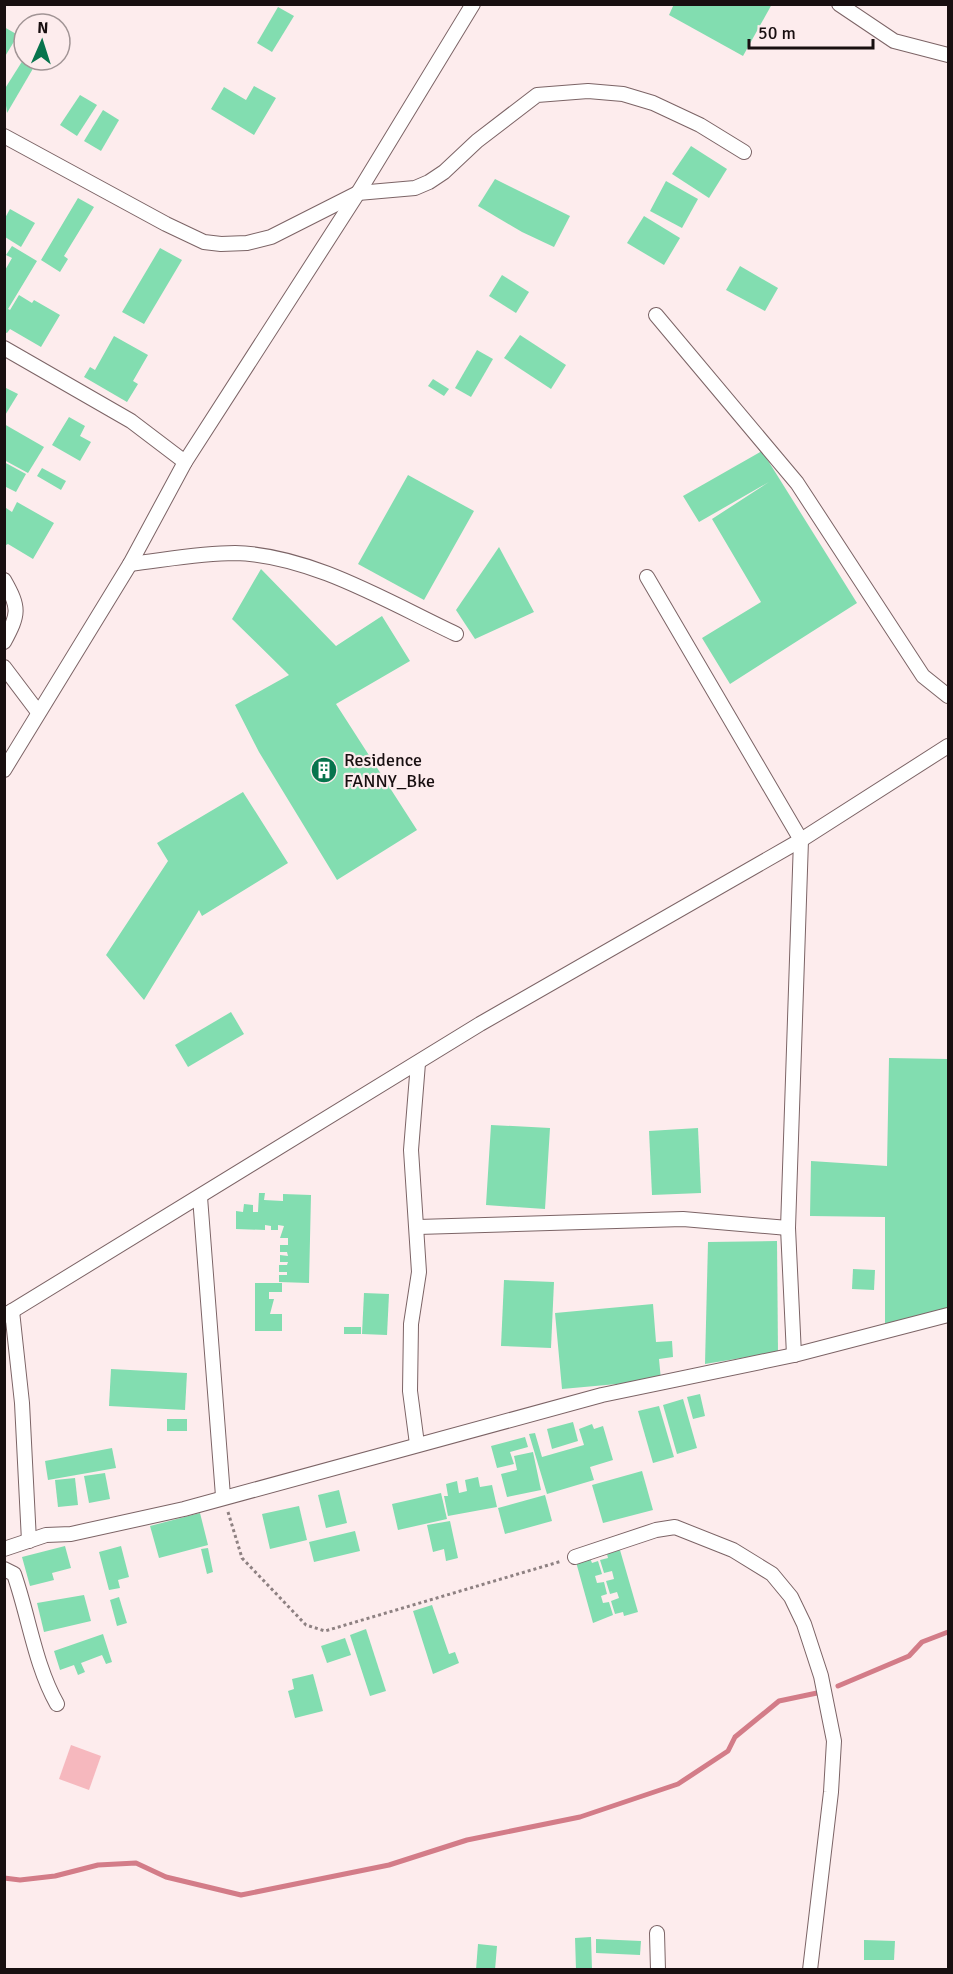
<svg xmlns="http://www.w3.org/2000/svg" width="953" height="1974" font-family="Signika,sans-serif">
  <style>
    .green { fill: #f6b8be }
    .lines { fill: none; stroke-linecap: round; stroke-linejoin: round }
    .stream { stroke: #d37c88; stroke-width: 5 }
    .building { fill: #82ddb0 }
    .street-casing { stroke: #7c6466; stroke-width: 16 }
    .path { stroke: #8e8182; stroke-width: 3; stroke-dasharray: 3 3; stroke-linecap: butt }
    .street { stroke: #fff; stroke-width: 14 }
    .labels { text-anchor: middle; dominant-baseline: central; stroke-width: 4.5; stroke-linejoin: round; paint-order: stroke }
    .poi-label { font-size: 18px; fill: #180f10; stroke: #fdeced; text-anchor: start }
  </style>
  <rect width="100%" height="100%" fill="#fdeced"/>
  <polygon class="green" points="71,1745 101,1756 89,1790 59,1779"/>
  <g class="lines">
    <g class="stream">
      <polyline points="838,1686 909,1656 922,1642 948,1632"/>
      <polyline points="4,1878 20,1880 55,1876 98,1865 136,1863 166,1877 241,1895 389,1865 467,1840 580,1817 678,1784 728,1751 735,1737 779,1701 817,1693"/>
    </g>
  </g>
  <g class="building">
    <polygon points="674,4 772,4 743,56 669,15"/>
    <polygon points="278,7 294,16 272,52 257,43"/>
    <polygon points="4,27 18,35 4,58"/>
    <polygon points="23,60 38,60 7,113 4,90"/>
    <polygon points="254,86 276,98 254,135 211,109 224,87 246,100"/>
    <polygon points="80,95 97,105 77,136 60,125"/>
    <polygon points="103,110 119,120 101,151 84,141"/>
    <polygon points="691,146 727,169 709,198 672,174"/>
    <polygon points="495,179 570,216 554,247 522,232 478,206"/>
    <polygon points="666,181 698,199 682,228 650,211"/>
    <polygon points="78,198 94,207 64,256 68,259 60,272 41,260"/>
    <polygon points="10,209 35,223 21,247 5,237 5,218"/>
    <polygon points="644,216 680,238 664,265 627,243"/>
    <polygon points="12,246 37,261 8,309 10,310 19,295 32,303 34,300 60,315 41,347 10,329 7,333 4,332 4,272 12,258 6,255"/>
    <polygon points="160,248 182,260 144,324 122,312"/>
    <polygon points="740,266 778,288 765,311 726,290"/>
    <polygon points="502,275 529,292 516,313 489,296"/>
    <polygon points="520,335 566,365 551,389 504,358"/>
    <polygon points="114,336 148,355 133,381 138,384 127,402 84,377 90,367 95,370"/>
    <polygon points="477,350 493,359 471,397 455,388"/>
    <polygon points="433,379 449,389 444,396 428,386"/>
    <polygon points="4,387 18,394 4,417"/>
    <polygon points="69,417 85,426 80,436 91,442 80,461 52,445"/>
    <polygon points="4,424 44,447 28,473 4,460"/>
    <polygon points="762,451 857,603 730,684 702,638 761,602 712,519 769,482 699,522 683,496"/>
    <polygon points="4,462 26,474 16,492 4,486"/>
    <polygon points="42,468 66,481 61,490 37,476"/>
    <polygon points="408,475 474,511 424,600 358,564"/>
    <polygon points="17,502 54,523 33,559 8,544 4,546 4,511 6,508 12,512"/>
    <polygon points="499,547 534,612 475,639 456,610"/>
    <polygon points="261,569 336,646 382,616 410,661 336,704 417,830 337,880 259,752 235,705 289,675 232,619"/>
    <polygon points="243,792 288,863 202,916 199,910 144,1000 106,955 168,861 157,843"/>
    <polygon points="231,1012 244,1034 188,1067 175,1045"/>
    <polygon points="889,1058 948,1059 948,1311 885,1326 885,1217 810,1216 811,1161 887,1166"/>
    <polygon points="491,1125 550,1128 545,1209 486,1205"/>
    <polygon points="698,1128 701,1193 652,1195 649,1131"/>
    <polygon points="259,1193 265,1193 264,1200 283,1201 283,1194 311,1195 309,1283 279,1282 279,1275 287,1275 287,1272 279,1272 279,1265 287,1265 288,1262 280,1262 280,1255 288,1256 287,1252 280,1252 280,1245 288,1245 288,1238 280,1238 284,1226 278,1225 278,1230 271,1230 271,1226 265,1225 265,1230 236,1229 236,1211 243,1212 244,1204 253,1205 253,1212 258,1212"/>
    <polygon points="777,1241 778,1352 705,1364 708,1242"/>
    <polygon points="853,1269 875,1270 874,1290 852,1289"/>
    <polygon points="504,1280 554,1282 551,1348 501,1346"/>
    <polygon points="255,1283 282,1283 282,1292 269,1292 269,1299 274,1299 270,1314 282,1314 282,1331 255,1331"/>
    <polygon points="364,1293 389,1294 387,1335 362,1334"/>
    <polygon points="653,1304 656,1342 672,1341 673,1357 659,1359 661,1380 562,1389 555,1313"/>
    <rect x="344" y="1327" width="17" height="7"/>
    <polygon points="111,1369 187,1373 185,1410 109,1406"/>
    <polygon points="700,1394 705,1416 693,1419 687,1397"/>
    <polygon points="683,1399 697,1448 677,1454 663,1405"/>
    <polygon points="659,1406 674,1457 653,1463 638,1411"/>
    <rect x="167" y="1419" width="20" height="12"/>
    <polygon points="573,1422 578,1441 552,1449 547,1429"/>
    <polygon points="592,1424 594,1429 603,1426 613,1460 590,1467 594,1480 547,1494 529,1434 535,1433 542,1457 584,1445 579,1429"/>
    <polygon points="525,1437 528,1447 510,1452 514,1464 497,1468 491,1446"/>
    <polygon points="112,1448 116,1468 48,1480 45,1461"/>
    <polygon points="533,1452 541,1490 507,1497 501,1474 517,1470 514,1456"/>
    <polygon points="642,1471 653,1510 603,1523 592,1485"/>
    <polygon points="105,1473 110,1499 89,1503 84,1476"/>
    <polygon points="478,1477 480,1487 492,1485 497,1507 448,1516 444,1496 448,1496 446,1484 457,1481 459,1493 467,1491 465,1480"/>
    <polygon points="75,1478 78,1505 58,1507 55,1480"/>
    <polygon points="339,1490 347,1523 326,1528 318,1495"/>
    <polygon points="441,1493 447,1519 398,1530 392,1504"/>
    <polygon points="545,1495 552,1521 505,1534 498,1508"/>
    <polygon points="299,1506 307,1540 270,1549 262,1514"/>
    <polygon points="200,1513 208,1545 159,1558 150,1526"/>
    <polygon points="450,1521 458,1558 446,1561 444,1549 433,1552 427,1525"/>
    <polygon points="355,1531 360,1551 314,1562 309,1542"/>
    <polygon points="65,1546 71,1568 52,1573 54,1580 30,1586 22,1557"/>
    <polygon points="121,1546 129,1577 118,1580 120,1588 109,1590 99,1552"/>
    <polygon points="208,1548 213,1572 207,1574 201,1549"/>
    <polygon points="620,1550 638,1612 624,1616 623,1612 615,1614 611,1601 619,1598 617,1592 610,1594 606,1581 614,1579 612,1571 604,1573 600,1560 608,1558 607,1554"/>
    <polygon points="590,1558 592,1563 598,1561 602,1574 595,1576 597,1583 604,1582 607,1594 601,1596 603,1603 609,1602 613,1615 593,1623 576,1562"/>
    <polygon points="84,1595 91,1621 44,1632 37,1603"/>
    <polygon points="119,1597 127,1623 117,1626 110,1600"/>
    <polygon points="432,1605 449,1654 455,1652 459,1663 433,1674 413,1611"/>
    <polygon points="366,1629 386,1691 370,1696 350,1635"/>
    <polygon points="103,1634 112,1662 106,1664 102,1655 81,1663 85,1672 78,1675 74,1665 60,1670 54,1651"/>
    <polygon points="345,1638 351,1655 327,1663 321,1646"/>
    <polygon points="313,1674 323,1711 295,1718 288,1691 294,1689 292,1679"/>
    <polygon points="591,1937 592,1970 576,1970 575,1938"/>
    <polygon points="596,1939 641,1941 640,1955 596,1953"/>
    <polygon points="864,1940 895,1941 894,1960 864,1960"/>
    <polygon points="478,1944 497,1946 495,1970 476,1970"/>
  </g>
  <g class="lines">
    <defs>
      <g id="street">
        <polyline points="839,4 894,41 948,55"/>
        <polyline points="4,136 166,224 204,242 221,244 247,243 271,237 358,193 415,188 429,182 444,172 477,141 537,95 588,91 623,94 653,103 700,125 744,152"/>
        <polyline points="656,315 797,483 923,676 948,696"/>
        <polyline points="4,348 131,421 185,462"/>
        <path d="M130,564C164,560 200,553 235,553C311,555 388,602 456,634"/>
        <polyline points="647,577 801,840 788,1228 794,1355"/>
        <path d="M4,580C20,608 19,614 4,642"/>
        <polyline points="4,667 38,712"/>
        <polyline points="4,770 130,564 185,462 358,193 473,4"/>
        <polyline points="200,1197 223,1496"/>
        <polyline points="418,1227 683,1219 788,1228"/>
        <polyline points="12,1311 22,1403 29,1541"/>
        <polyline points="4,1316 480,1024 801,840 948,746"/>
        <polyline points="417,1444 410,1391 411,1324 419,1272 411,1150 418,1063"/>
        <polyline points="4,1549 46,1535 71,1534 184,1509 602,1395 794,1355 948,1315"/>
        <polyline points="575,1557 656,1530 675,1527 733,1550 772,1574 791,1597 804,1624 821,1676 834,1741 831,1792 810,1970"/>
        <path d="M4,1569L14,1574C29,1617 35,1665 57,1704"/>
        <polyline points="657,1933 658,1970"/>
      </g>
    </defs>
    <use href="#street" class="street-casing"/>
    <polyline class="path" points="228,1512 242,1558 306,1625 325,1631 562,1561"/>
    <use href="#street" class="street"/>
  </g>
  <defs>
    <symbol id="building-disc" viewBox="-11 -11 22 22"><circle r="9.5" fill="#07744d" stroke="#fdeced"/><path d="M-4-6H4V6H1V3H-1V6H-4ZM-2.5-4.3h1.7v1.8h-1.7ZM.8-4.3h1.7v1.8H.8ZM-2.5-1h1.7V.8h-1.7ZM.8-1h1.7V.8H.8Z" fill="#fff"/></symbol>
  </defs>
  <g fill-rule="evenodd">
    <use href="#building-disc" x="309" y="755" width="30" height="30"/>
  </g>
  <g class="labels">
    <g class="poi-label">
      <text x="344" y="760">Residence<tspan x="344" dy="21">FANNY_Bke</tspan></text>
    </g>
  </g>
  <rect width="953" height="1974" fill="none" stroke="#180f10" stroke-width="12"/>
  <g transform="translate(42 42) rotate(3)"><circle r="28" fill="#fdeced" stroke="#a19495" stroke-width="1.5"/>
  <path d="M0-4.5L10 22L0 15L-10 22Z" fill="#07744d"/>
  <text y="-9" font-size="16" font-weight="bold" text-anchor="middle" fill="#180f10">N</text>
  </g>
  <path d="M749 39v9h124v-9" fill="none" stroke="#180f10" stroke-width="3"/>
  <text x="758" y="39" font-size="18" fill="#180f10" stroke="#fdeced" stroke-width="4.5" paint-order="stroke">50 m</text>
</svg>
